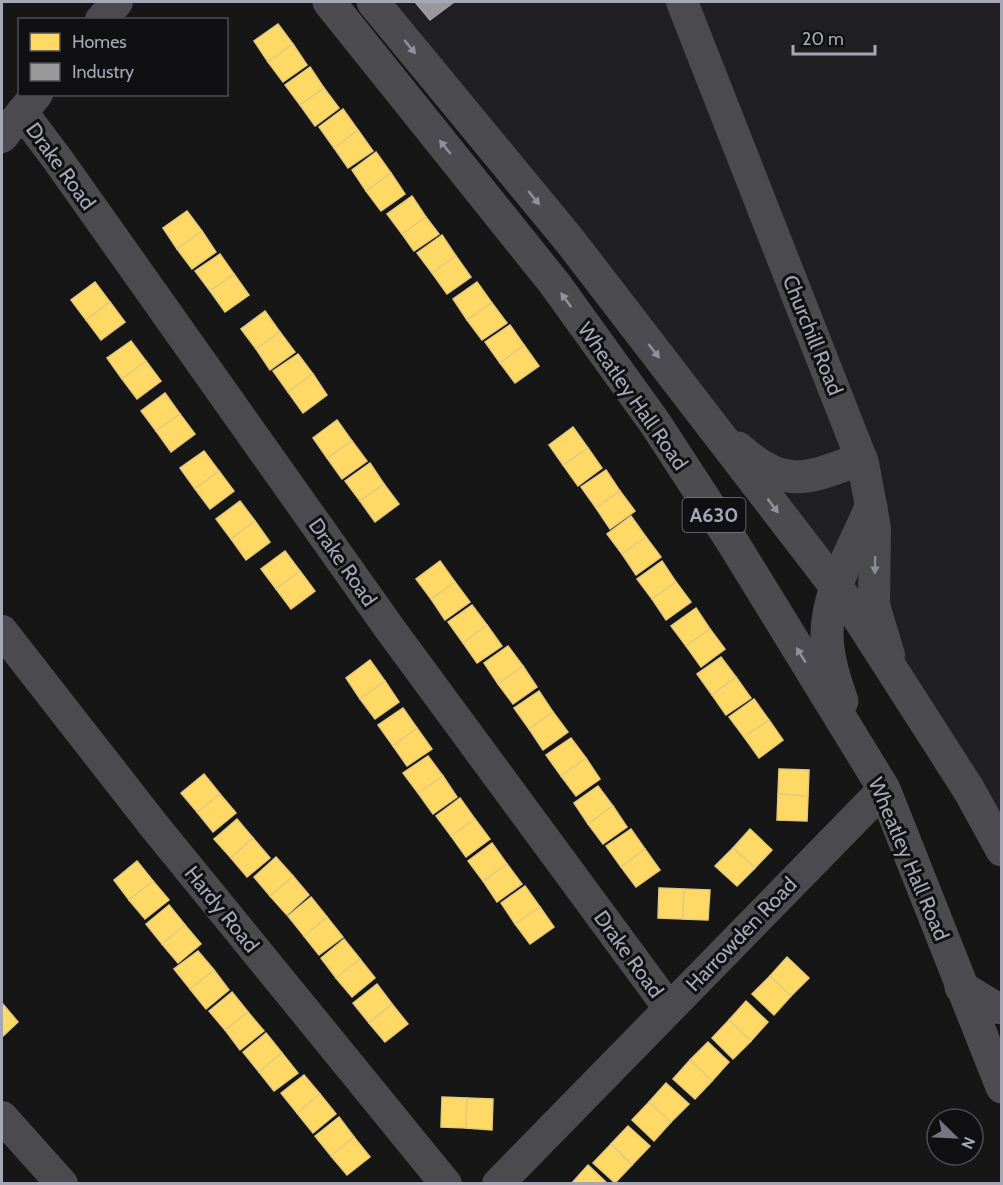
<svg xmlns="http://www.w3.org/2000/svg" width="1003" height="1185" font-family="Cabin,sans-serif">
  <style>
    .built { fill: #202022 }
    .homes { fill: #ffd966; stroke: #e4ca7e; stroke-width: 1.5 }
    .industry { fill: #999; stroke: #9d9ea2; stroke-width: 1.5 }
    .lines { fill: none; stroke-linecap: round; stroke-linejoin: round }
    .minor { stroke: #4a4a4f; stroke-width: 32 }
    .trunk { stroke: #4c4c50; stroke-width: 33 }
    .oneway { fill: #90919d }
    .oneway2 { fill: #8a8c98 }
    .labels { text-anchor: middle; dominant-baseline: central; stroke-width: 6; stroke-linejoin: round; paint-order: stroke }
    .shield { fill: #101012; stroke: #797a86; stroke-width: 1.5 }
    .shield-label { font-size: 20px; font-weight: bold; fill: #a6a8b7 }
    .street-label { font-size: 21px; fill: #a6a8b7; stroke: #101012 }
  </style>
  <rect width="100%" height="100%" fill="#161616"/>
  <polygon class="built" points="373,2 1001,2 1001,850 969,790"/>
  <g class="homes">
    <polygon points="278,24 293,44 268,62 254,41"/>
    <polygon points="293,44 307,65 283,82 268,62"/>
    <polygon points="310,67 324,88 300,105 285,85"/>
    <polygon points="324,88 339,108 315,126 300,105"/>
    <polygon points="343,109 358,130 334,148 319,127"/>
    <polygon points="358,130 373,151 348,168 334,148"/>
    <polygon points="376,152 391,173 366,191 352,170"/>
    <polygon points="391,173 405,194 381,211 366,191"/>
    <polygon points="412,196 426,217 402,234 387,214"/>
    <polygon points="187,211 202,231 177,249 163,228"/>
    <polygon points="426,217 439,234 414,251 402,234"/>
    <polygon points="202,231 216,252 192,269 177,249"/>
    <polygon points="442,235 456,256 432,273 417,253"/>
    <polygon points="220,254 234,274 210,291 195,271"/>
    <polygon points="456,256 471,277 447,294 432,273"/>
    <polygon points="234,274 249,295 225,312 210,291"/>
    <polygon points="95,282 110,302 86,320 71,300"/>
    <polygon points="477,282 492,303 467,320 453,299"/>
    <polygon points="110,302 125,322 101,340 86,320"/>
    <polygon points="492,303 507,323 482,340 467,320"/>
    <polygon points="265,311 280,332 256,349 241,329"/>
    <polygon points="510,325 524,345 500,363 485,342"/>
    <polygon points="280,332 295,352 270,370 256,349"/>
    <polygon points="131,341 146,361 122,379 107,358"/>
    <polygon points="524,345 539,366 515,383 500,363"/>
    <polygon points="298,354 313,374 288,392 273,371"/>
    <polygon points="146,361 161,381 137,399 122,379"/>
    <polygon points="313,374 327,395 303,413 288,392"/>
    <polygon points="165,393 180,414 156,431 141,411"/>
    <polygon points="180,414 195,434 171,452 156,431"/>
    <polygon points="337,420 352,441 327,458 313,438"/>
    <polygon points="573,427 588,448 563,465 549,445"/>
    <polygon points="352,441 367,461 342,479 327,458"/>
    <polygon points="588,448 602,468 578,486 563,465"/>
    <polygon points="204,451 219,471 195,489 180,468"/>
    <polygon points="370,463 384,484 360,501 345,481"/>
    <polygon points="606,470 620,491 596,508 581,487"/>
    <polygon points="219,471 234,491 210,509 195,489"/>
    <polygon points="384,484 399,504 375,522 360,501"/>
    <polygon points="620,491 635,511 610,529 596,508"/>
    <polygon points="240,501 255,521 231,539 216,519"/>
    <polygon points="631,516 646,537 622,554 607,534"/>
    <polygon points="255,521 270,542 246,560 231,539"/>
    <polygon points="646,537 661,557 636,575 622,554"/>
    <polygon points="285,551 300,571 276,589 261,569"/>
    <polygon points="440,561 455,582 431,599 416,579"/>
    <polygon points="662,561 676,582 652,599 637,579"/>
    <polygon points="300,571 315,591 291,609 276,589"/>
    <polygon points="455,582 470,602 445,620 431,599"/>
    <polygon points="676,582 691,602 666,620 652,599"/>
    <polygon points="472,605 487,625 463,643 448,622"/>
    <polygon points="696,608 710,629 686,646 671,626"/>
    <polygon points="487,625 502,646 477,663 463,643"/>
    <polygon points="710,629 725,649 701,667 686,646"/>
    <polygon points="508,646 523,666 498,684 484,663"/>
    <polygon points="721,657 736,677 712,695 697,674"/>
    <polygon points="370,660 385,681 360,699 346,678"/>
    <polygon points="523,666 537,687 513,704 498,684"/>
    <polygon points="736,677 751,698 726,715 712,695"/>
    <polygon points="385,681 399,702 375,719 360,699"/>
    <polygon points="539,691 553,712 529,729 514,708"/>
    <polygon points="754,699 769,720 744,737 729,717"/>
    <polygon points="403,708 417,728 393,746 378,725"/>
    <polygon points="553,712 568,732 543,750 529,729"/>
    <polygon points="769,720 783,740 759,758 744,737"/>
    <polygon points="417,728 432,749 407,766 393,746"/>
    <polygon points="571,738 586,758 561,776 546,755"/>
    <polygon points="428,756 443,776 418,793 403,773"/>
    <polygon points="586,758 600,779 576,796 561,776"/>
    <polygon points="779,769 809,770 808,796 778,794"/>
    <polygon points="204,774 220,794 197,812 181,793"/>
    <polygon points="443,776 457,797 433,814 418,793"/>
    <polygon points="598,786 613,806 588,824 574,803"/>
    <polygon points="220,794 236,813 213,832 197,812"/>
    <polygon points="778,794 808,796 807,821 777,820"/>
    <polygon points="460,798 475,819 451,836 436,816"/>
    <polygon points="613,806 627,827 603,844 588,824"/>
    <polygon points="237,819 253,838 231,858 214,839"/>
    <polygon points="475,819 490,839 466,857 451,836"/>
    <polygon points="631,829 645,849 621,867 606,846"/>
    <polygon points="750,829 772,850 755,868 733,848"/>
    <polygon points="253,838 270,858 247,877 231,858"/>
    <polygon points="492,843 507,864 483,881 468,861"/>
    <polygon points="733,848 755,868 737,886 715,866"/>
    <polygon points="645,849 660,870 636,887 621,867"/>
    <polygon points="276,857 293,876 270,896 254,877"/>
    <polygon points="137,861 153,881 129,900 114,880"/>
    <polygon points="507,864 522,884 497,902 483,881"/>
    <polygon points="293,876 309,895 287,915 270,896"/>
    <polygon points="153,881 169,900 145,919 129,900"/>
    <polygon points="525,886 540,907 515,924 501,903"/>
    <polygon points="659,888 684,889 683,919 658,918"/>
    <polygon points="684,889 710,890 708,920 683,919"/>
    <polygon points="311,897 327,917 304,936 288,916"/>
    <polygon points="169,905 185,925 162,944 146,924"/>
    <polygon points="540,907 554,927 530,944 515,924"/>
    <polygon points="327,917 343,937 319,955 304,936"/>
    <polygon points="185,925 201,944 178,963 162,944"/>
    <polygon points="344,939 360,959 336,978 321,958"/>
    <polygon points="198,951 214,970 190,989 174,969"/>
    <polygon points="787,957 809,978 791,996 770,976"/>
    <polygon points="360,959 375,978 352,997 336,978"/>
    <polygon points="214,970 229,990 206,1009 190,989"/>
    <polygon points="770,976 791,996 774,1015 752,994"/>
    <polygon points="377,984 392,1004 369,1023 353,1003"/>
    <polygon points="232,992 248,1012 225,1030 209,1011"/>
    <polygon points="746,1001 768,1022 751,1041 729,1020"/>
    <polygon points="2,1003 18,1022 2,1037"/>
    <polygon points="392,1004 408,1024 385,1042 369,1023"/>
    <polygon points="248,1012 264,1031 240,1050 225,1030"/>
    <polygon points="729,1020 751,1041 733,1059 712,1038"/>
    <polygon points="266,1033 282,1053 259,1072 243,1052"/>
    <polygon points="708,1042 729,1062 712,1081 690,1060"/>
    <polygon points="282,1053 298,1073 274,1091 259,1072"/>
    <polygon points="690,1060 712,1081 695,1099 673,1079"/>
    <polygon points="304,1075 320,1094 297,1113 281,1093"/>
    <polygon points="666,1083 689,1104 671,1122 649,1102"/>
    <polygon points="320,1094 336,1114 313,1133 297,1113"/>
    <polygon points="442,1097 467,1098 466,1128 441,1127"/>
    <polygon points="467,1098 493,1099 492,1130 466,1128"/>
    <polygon points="649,1102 671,1122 654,1141 632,1120"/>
    <polygon points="339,1117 354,1137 331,1156 315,1136"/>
    <polygon points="628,1126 650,1146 632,1165 611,1144"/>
    <polygon points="354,1137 370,1157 347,1175 331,1156"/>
    <polygon points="611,1144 632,1165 615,1183 593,1163"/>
    <polygon points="588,1165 608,1184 571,1184"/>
  </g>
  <polygon class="industry" points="415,2 454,2 430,20"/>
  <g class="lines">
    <g class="minor">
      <polyline points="682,2 863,463 875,528 874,605 889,655"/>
      <polyline points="101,20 117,2"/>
      <polyline points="22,112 58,160 390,629 669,1008"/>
      <polyline points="2,137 37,94"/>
      <polyline points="2,631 155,827 446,1184"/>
      <polyline points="2,1117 62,1184"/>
      <polyline points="498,1184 884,789"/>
    </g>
    <g class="trunk">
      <polyline points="329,2 555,284 655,423 735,546 884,789 1002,1087"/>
      <polyline points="373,2 570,241 853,609 969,790 1002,850"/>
      <path d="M738,448C785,491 809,478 861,459"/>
      <path d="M842,701C833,676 824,647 828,620C833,581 856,543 871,507"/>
      <polyline points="961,987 994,1007 1002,1008"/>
    </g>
  </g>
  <defs><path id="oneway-solid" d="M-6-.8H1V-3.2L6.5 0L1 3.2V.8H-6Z" transform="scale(1.5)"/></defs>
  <g class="oneway">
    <use href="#oneway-solid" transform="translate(410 47) rotate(51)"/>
    <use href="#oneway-solid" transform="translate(445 147) rotate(-129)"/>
    <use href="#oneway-solid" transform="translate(534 198) rotate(51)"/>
    <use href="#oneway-solid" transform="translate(566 300) rotate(-126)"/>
    <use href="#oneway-solid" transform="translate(654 351) rotate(52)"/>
    <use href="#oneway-solid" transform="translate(773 506) rotate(53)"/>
    <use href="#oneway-solid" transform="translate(801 655) rotate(-121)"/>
  </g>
  <use class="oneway2" href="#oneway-solid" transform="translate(875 565) rotate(91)"/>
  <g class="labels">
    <rect class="shield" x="682.5" y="498" width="63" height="34" rx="4.5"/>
    <g class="shield-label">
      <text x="714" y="515">A630</text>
    </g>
    <g class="street-label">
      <text transform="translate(61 166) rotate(54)">Drake Road</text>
      <text transform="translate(813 335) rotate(68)">Churchill Road</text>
      <text transform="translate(633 396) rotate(55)">Wheatley Hall Road</text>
      <text transform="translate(343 562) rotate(55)">Drake Road</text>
      <text transform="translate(909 859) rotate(67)">Wheatley Hall Road</text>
      <text transform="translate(222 909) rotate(51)">Hardy Road</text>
      <text transform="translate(741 934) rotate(-46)">Harrowden Road</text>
      <text transform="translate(629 954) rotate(54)">Drake Road</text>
    </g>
  </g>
  <rect width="1003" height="1185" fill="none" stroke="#a6a8b7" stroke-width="6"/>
  <rect x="18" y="18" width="210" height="78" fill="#101012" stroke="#4c4d54" stroke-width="1.5"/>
  <rect x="30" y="33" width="30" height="18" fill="#ffd966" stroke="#4c4d54" stroke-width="1.5"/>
  <text x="72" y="48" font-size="18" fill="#a6a8b7">Homes</text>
  <rect x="30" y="63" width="30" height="18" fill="#999999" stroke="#4c4d54" stroke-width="1.5"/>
  <text x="72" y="78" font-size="18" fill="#a6a8b7">Industry</text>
  <g transform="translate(955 1137) rotate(114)"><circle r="28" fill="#101012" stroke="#4c4d54" stroke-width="1.5"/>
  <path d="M0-4.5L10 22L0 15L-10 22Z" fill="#74757f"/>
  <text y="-9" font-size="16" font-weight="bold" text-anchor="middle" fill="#a6a8b7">N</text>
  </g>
  <path d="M793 45v9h82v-9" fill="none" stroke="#a6a8b7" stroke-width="3"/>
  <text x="802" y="45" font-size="18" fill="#a6a8b7" stroke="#101012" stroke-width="4.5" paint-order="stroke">20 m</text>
</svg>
